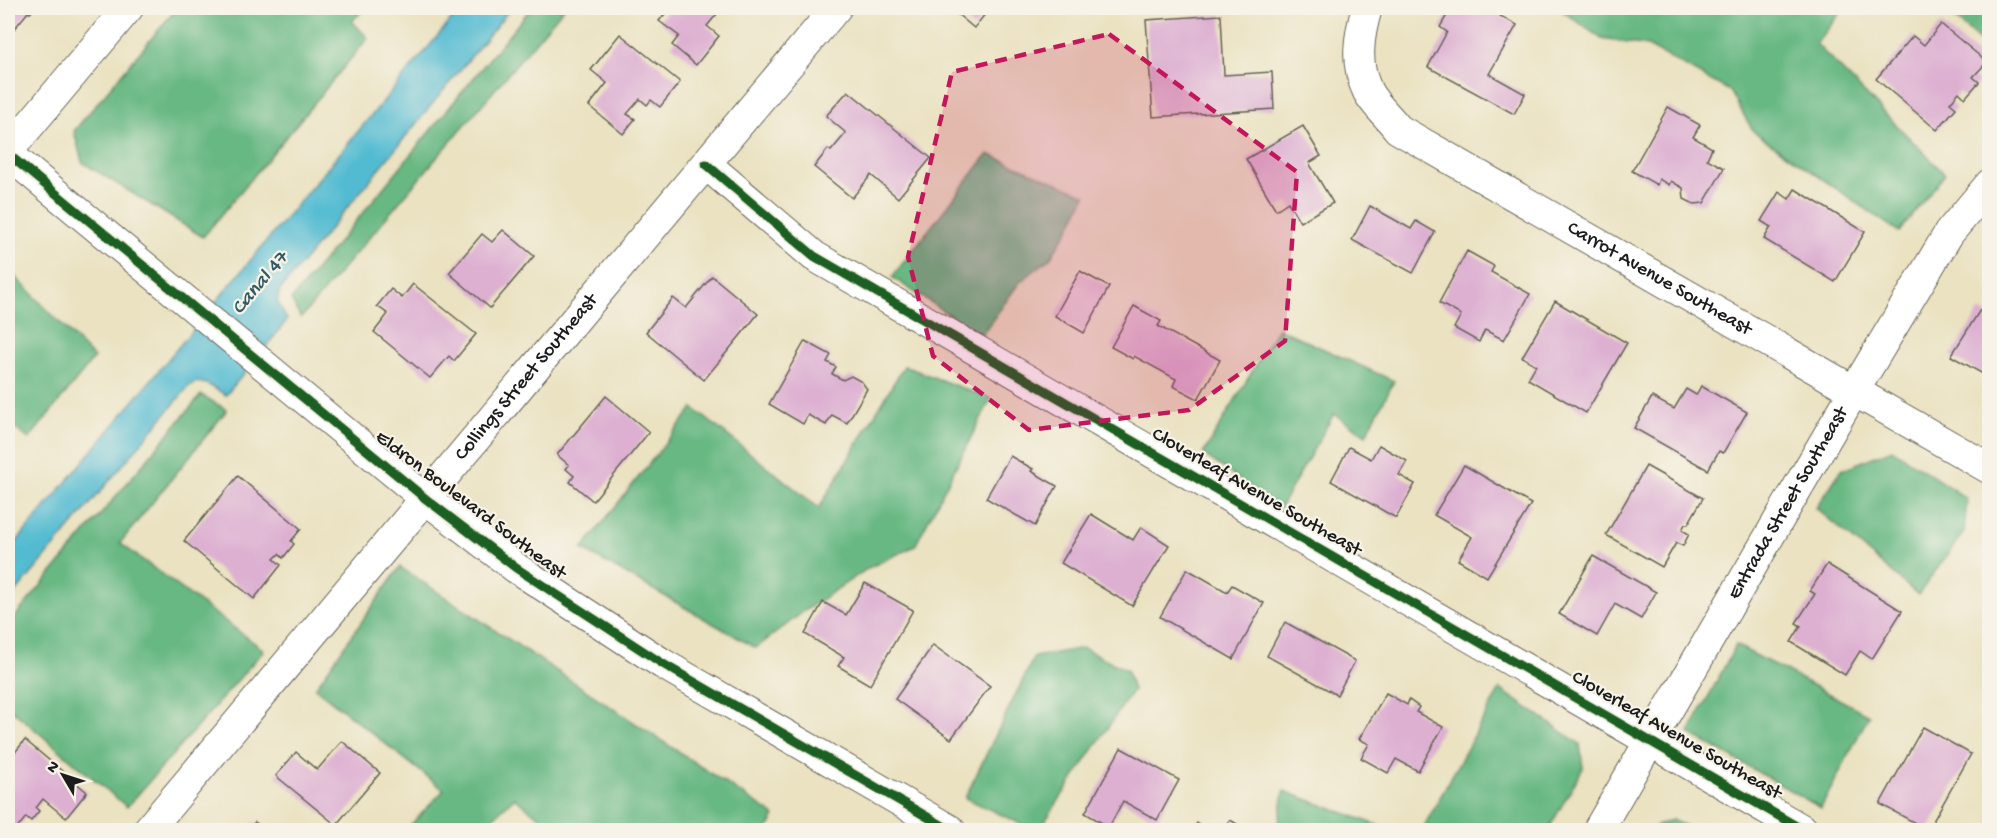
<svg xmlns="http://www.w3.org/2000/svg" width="1997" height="838" font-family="'Gochi Hand',sans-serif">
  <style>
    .forest { fill: #68b883; stroke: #426a50; stroke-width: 1.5 }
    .water { fill: #53bbd1; stroke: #386c76; stroke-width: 1.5 }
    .building { fill: #ddb0d2 }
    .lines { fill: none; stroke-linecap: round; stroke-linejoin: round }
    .minor-casing { stroke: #646156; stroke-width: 32 }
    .minor { stroke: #fff; stroke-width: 30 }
    .cycleway-casing { stroke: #f7f3e8; stroke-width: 13 }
    .cycleway { stroke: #1b5e20; stroke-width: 9 }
    .marked { fill: #c2185b; fill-opacity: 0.2; stroke: #c2185b; stroke-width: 4.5; stroke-dasharray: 12 8; stroke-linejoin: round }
    .labels { text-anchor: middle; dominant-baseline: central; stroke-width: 4.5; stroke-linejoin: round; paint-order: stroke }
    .street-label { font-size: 20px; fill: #1c1c1c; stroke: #f7f3e8 }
    .water-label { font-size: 21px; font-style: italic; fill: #325c64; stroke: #f7f3e8 }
  </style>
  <rect width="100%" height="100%" fill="#f7f3e8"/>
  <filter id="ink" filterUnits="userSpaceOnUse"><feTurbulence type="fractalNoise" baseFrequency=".0167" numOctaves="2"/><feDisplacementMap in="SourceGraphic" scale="12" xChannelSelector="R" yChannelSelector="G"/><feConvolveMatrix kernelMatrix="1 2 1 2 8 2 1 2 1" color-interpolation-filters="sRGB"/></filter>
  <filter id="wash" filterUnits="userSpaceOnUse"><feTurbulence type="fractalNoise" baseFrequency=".008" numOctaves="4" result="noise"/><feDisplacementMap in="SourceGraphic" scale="24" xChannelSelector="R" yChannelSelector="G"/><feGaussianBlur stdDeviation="1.35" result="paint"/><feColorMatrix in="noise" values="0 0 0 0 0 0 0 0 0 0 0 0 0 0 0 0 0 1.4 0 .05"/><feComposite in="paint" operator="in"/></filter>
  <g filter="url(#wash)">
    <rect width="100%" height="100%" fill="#eae2c1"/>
    <g class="forest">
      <polygon points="177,8 366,8 352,21 368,38 203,237 82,162 74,131"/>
      <polygon points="531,8 564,8 301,318 291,300"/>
      <polygon points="1558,8 1844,8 1816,44 1945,174 1899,232 1753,131 1730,91 1648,46 1602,39"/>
      <polygon points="1943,8 1989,8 1989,49"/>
      <polygon points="988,154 1086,195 1069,229 1050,258 1019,283 981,336 892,277"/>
      <polygon points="8,269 94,358 29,439 8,423"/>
      <polygon points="1278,328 1394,381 1366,435 1334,414 1280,508 1203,454"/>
      <polygon points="904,366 991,399 915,546 870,567 803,612 756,648 582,549 693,408 819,508"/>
      <polygon points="201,395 227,410 120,543 264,650 127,807 8,707 8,625"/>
      <polygon points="1892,449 1967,499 1964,532 1918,595 1816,508 1841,470"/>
      <polygon points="400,567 775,816 767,830 557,830 514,798 480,830 406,830 444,790 315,688"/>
      <polygon points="1736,645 1869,715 1821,808 1689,733"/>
      <polygon points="1083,648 1127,670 1133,690 1039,830 1034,830 965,798 1034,657"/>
      <polygon points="1500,689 1580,744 1583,768 1548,830 1422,830"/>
      <polygon points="1284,791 1391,830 1278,830"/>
      <polygon points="1672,820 1694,830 1652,830 1658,825"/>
    </g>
    <g class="water">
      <polygon points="461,8 511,8 280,290 277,301 287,320 266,347 214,304"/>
      <polygon points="195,327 247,370 226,395 207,384 197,382 189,386 8,602 8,552"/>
    </g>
    <g id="blocks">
      <g class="building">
        <polygon points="8,8 35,8 30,13 28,12 11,33 8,30"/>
        <polygon points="670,8 722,8 707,26 719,36 696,65 672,45 679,36 659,21"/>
        <polygon points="950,8 990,8 974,28"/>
        <polygon points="1451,8 1486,8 1517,25 1489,74 1525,94 1514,114 1428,67 1447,32 1440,27"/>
        <polygon points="1221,15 1224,75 1272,72 1274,109 1153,117 1146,20"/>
        <polygon points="1941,24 1987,62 1973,77 1979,82 1965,98 1959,92 1950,103 1956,108 1937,130 1876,79 1913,36 1924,45"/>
        <polygon points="620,34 680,82 660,107 651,100 647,105 640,99 627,114 635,119 623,134 589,106 607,83 591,70"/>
        <polygon points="848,91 931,158 898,198 871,175 852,198 814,167 828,149 831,151 846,133 826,116"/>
        <polygon points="1668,107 1700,125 1693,137 1712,148 1707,159 1724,168 1704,203 1694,204 1684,199 1683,188 1671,181 1669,185 1659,179 1657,185 1632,171"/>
        <polygon points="1303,126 1321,156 1309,163 1333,203 1300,222 1288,202 1276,210 1246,159"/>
        <polygon points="1795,189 1865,232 1835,282 1764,239 1771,227 1761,221 1779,192 1789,199"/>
        <polygon points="1370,206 1411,229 1416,221 1435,232 1413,273 1352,240"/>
        <polygon points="503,230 534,256 490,308 449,273 482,234 492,242"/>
        <polygon points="1467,251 1494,266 1491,272 1530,294 1504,340 1485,330 1479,342 1454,328 1461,315 1439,303"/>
        <polygon points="1080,271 1109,287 1084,333 1055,316"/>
        <polygon points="712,276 758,314 704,380 646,332 673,298 686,308"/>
        <polygon points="413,284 476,334 454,361 449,356 430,378 374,332 388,314 377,306 391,289 402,298"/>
        <polygon points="1555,301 1627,343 1586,413 1528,379 1536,365 1522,357"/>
        <polygon points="1134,306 1161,321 1158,326 1220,360 1198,399 1173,386 1176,379 1134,356 1133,359 1111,347"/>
        <polygon points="1980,310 1990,315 1990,378 1951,356"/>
        <polygon points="805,341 831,355 827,362 836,367 832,374 843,380 851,376 862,382 867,389 847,423 832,415 826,425 808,415 803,424 769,404"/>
        <polygon points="1701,386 1747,412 1723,453 1719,451 1708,470 1634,428 1652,397 1674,409 1686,389 1696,395"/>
        <polygon points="606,396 649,432 593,501 570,482 574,476 566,469 569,465 557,455"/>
        <polygon points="1379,445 1407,461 1399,475 1415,484 1396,518 1331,481 1349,447 1371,459"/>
        <polygon points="1010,456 1033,469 1031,471 1057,486 1035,526 986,498"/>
        <polygon points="1464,465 1531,504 1487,577 1458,560 1472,537 1434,515"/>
        <polygon points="1646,466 1703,498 1688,524 1685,524 1682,530 1689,534 1683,546 1676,543 1662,567 1606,535"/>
        <polygon points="238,476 301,529 291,541 294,544 283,558 279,554 274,559 281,565 254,599 184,541"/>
        <polygon points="1091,514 1133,540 1141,527 1169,545 1132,606 1061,563"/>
        <polygon points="1593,556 1656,592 1641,619 1615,604 1597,636 1559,614"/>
        <polygon points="1827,564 1902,611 1872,659 1860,651 1845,675 1791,642 1801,626 1796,623 1815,594 1810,591"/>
        <polygon points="1187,569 1227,592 1232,585 1264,603 1233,659 1160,617"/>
        <polygon points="865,583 913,610 870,685 838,666 844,657 805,634 823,602 846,615"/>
        <polygon points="1285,622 1355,661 1337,695 1267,656"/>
        <polygon points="933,645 990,686 951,739 895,699"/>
        <polygon points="1386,693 1407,705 1409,700 1419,707 1416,712 1443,727 1418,771 1396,759 1388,773 1361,758 1369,744 1359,739"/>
        <polygon points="1923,727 1971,754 1928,830 1880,804"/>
        <polygon points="25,740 87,792 66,818 43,799 36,808 39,811 31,821 26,817 16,830 8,823 8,761"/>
        <polygon points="342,741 380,773 336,825 276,776 296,752 317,770"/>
        <polygon points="1121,748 1179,780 1157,820 1123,801 1109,827 1085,813"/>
        <polygon points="1230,820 1248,830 1224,830"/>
        <polygon points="255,822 266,830 247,830"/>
        <polygon points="1197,823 1210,830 1193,830"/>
      </g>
    </g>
  </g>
  <g filter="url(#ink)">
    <use href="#blocks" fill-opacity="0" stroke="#646156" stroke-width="1.5"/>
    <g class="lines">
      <defs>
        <g id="minor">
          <path id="s1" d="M1367,8C1359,35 1354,64 1368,92C1375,105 1389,117 1398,129L1990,469"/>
          <polyline points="8,151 128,8"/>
          <polyline points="8,154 426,499 516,568 663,664 950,830"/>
          <polyline points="706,164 814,256 1803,830"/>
          <path id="s2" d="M148,830L836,8"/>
          <path id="s3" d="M1598,830L1854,391L1949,233L1990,184"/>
        </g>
      </defs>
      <use href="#minor" class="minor-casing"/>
      <use href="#minor" class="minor"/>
      <defs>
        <g id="cycleway">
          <polyline points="8,154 426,499 516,568 663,664 950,830"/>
          <polyline points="706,164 814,256 1803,830"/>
        </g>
      </defs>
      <use href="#cycleway" class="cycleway-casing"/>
      <use href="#cycleway" class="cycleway"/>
    </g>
  </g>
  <path class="marked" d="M1109,34L1297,172L1285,341L1189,410L1029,430L933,356L908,257L952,72Z"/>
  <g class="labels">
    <g class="street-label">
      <text stroke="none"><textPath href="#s1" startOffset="435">Carrot Avenue Southeast</textPath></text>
      <text stroke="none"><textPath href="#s2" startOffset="590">Collings Street Southeast</textPath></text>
      <text transform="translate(1256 493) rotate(30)">Cloverleaf Avenue Southeast</text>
      <text stroke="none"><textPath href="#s3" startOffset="378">Entrada Street Southeast</textPath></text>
      <text transform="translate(470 506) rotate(37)">Eldron Boulevard Southeast</text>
      <text transform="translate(1676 736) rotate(30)">Cloverleaf Avenue Southeast</text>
    </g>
    <g class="water-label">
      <text transform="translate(261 284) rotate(-50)">Canal 47</text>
    </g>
  </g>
  <rect width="1997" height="838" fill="none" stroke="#f7f3e8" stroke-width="30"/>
  <g transform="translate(63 775) rotate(309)" stroke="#f7f3e8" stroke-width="4.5" paint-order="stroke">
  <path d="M0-4.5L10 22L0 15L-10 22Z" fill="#1c1c1c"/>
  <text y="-9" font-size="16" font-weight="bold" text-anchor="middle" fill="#1c1c1c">N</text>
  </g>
</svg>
